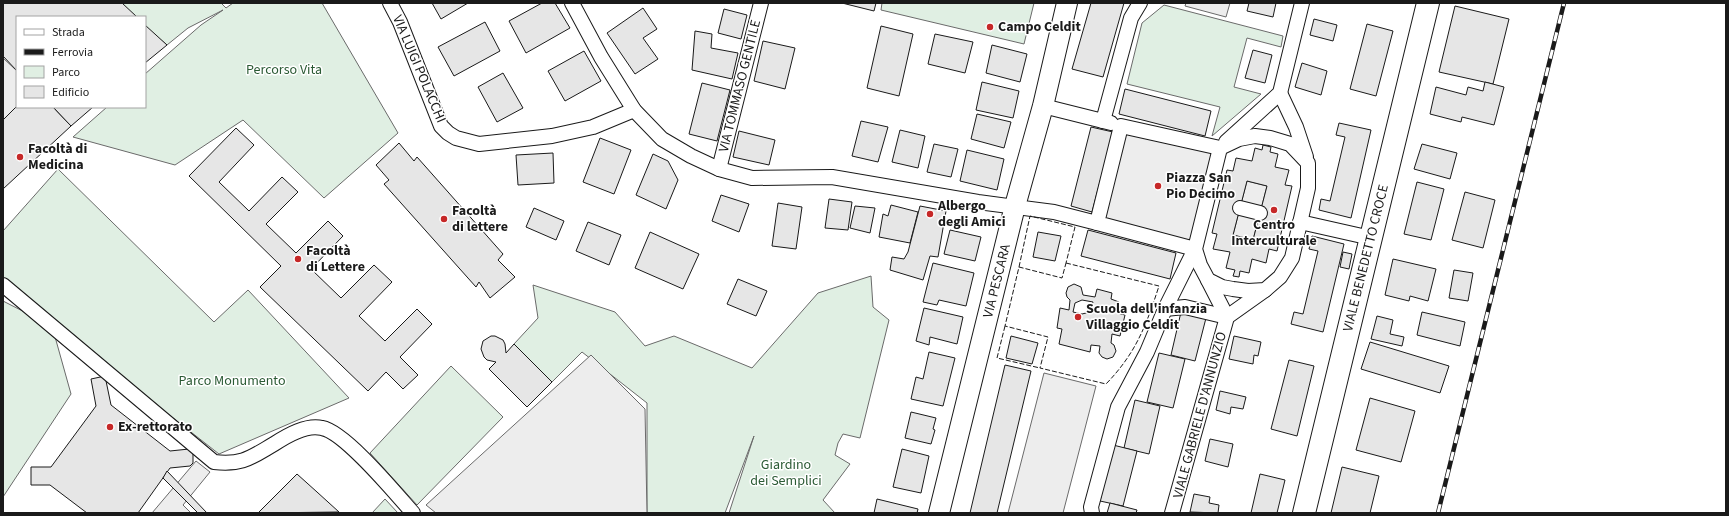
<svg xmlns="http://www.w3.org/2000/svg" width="1729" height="516" font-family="'Source Sans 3',sans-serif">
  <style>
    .green { fill: #e0efe3; stroke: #6a6a6a }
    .parking { fill: #ededed; stroke: #6a6a6a }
    .building { fill: #e6e6e6; stroke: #1a1a1a; fill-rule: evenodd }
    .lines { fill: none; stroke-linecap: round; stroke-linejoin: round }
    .street-casing { stroke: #1a1a1a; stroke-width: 16 }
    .secondary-casing { stroke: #1a1a1a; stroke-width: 22 }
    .primary-casing { stroke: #1a1a1a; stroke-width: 24 }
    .street { stroke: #fff; stroke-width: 14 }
    .secondary { stroke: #fff; stroke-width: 20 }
    .primary { stroke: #fff; stroke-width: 22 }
    .rail-casing { stroke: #1a1a1a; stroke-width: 4.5 }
    .rail { stroke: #fff; stroke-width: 3; stroke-dasharray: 9; stroke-linecap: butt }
    .fence { stroke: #1a1a1a; stroke-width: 1; stroke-dasharray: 5 2; stroke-linecap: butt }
    .poi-dot { fill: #c62828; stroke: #fff; stroke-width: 1.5 }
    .labels { text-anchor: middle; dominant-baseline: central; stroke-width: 3; stroke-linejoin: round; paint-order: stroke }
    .poi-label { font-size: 14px; font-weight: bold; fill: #1a1a1a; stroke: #fff; text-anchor: start }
    .street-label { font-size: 14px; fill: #1a1a1a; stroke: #fff }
    .park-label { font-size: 14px; fill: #2b5a34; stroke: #fff }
  </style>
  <rect width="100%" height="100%" fill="#fff"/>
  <g class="green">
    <polygon points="117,3 221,3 226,8 233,3 322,3 398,133 324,198 243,120 175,165 73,137 107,107 145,107 145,74 201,25 223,10 188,28 167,45 145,27 145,17 133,17"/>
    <polygon points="882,3 1034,3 1024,44 881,10"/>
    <polygon points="1164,5 1283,36 1281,47 1247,38 1234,87 1261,94 1212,136 1220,107 1127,84 1142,23"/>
    <polygon points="58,169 214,322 248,290 349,398 219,454 3,285 3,231"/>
    <polygon points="871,276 873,307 889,320 860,438 843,434 838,443 835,455 850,464 823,500 835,513 729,513 754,436 725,513 647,513 647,403 582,352 552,382 514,344 538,318 533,285 615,312 645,346 674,336 752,368 818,293"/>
    <polygon points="3,301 52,326 71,394 3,497"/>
    <polygon points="451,366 503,417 417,505 370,453"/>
    <polygon points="385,499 398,513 372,513"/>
  </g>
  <g class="parking">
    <polygon points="1186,3 1230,3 1226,17 1185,6"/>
    <polygon points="3,58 17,71 17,106 3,120"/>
    <polygon points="1121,126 1220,148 1195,249 1097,223"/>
    <polygon points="1247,181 1267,186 1253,240 1233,235"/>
    <polygon points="591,355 645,409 647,513 436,513 426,505"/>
    <polygon points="1044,373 1096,386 1063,513 1008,513"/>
    <polygon points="196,461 210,472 183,505 191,513 152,513"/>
  </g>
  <g class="building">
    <polygon points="3,3 122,3 137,17 17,17 17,71 3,56"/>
    <polygon points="432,3 468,3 441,19"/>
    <polygon points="542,3 555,3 570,28 526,53 509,21"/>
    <polygon points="842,3 876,3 874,11"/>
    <polygon points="1091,3 1124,3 1103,77 1072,69"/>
    <polygon points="1249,3 1276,3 1273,17 1247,11"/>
    <polygon points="1455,6 1509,19 1493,84 1439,72"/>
    <polygon points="643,8 657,29 643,38 658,59 635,74 607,33"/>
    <polygon points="724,9 747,15 741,39 718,33"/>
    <polygon points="1314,19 1337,25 1333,41 1310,35"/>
    <polygon points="485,22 500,51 454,76 438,47"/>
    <polygon points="1367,24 1393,31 1376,96 1350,89"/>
    <polygon points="145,25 167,45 145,63"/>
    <polygon points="881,26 913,34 899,96 867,88"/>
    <polygon points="695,31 712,34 711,48 738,53 732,79 692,70"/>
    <polygon points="935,34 973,42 965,73 928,64"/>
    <polygon points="763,41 795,48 785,89 754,81"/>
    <polygon points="992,45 1027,54 1020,82 986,73"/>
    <polygon points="1253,50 1272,55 1265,83 1245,78"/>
    <polygon points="584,51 601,81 565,101 548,71"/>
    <polygon points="1302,63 1327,71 1321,95 1295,87"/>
    <polygon points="503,73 523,108 497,122 478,87"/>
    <polygon points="982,82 1019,91 1013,118 976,110"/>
    <polygon points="1485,82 1504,87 1494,125 1462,117 1461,122 1430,114 1436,87 1466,95 1468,87 1483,91"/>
    <polygon points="702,83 730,90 717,141 689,134"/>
    <polygon points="1125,89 1211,111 1205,136 1119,114"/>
    <polygon points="17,106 53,107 71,126 3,189 3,120"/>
    <polygon points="53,107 93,107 71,126"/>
    <polygon points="977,114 1011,122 1004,148 971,139"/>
    <polygon points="861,121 888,127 878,162 852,156"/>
    <polygon points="1339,123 1371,130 1351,218 1319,210 1321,199 1330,201 1345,137 1336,135"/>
    <polygon points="1091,127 1113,132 1092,212 1071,206"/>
    <polygon points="236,128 254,145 219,182 249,211 282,177 298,192 266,224 296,253 328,221 343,236 311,269 341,298 374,265 392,282 359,316 385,341 417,309 432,324 400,357 418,375 403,389 386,372 368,391 260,287 281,266 189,176"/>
    <polygon points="900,130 925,136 918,168 892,162"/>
    <polygon points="739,131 775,140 769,165 733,157"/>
    <polygon points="600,138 631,150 614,194 583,182"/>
    <polygon points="399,143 414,161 417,157 503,254 498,260 515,277 490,298 479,282 476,287 384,184 389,180 376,165"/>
    <polygon points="934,144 958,149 951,177 927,172"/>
    <polygon points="1422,144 1457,153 1450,179 1414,169"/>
    <path d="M1263,145L1271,147L1270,152L1278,154L1275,167L1289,170L1285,185L1292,186L1277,251L1269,249L1266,263L1252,259L1249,273L1240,271L1239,277L1233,276L1235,270L1226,268L1230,252L1213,249L1217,234L1212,233L1227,170L1233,171L1236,158L1252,161L1255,148L1262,150ZM1247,181L1267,186L1253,240L1233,235Z"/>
    <polygon points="967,150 1004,159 997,190 960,181"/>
    <polygon points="553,153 554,183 518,185 516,155"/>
    <polygon points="653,154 668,161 678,180 666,209 636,195"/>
    <polygon points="1417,182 1444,189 1431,240 1404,234"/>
    <polygon points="1465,192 1495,200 1483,248 1452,240"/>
    <polygon points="721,195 749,204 739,232 712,221"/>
    <polygon points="829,199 852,202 848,230 825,228"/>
    <polygon points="778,203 802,207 796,249 772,246"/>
    <polygon points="891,205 918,212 910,243 879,237 883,214 888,216"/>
    <polygon points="855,206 875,208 870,233 850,228"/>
    <polygon points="920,206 946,211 938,257 930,256 923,280 890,270 892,257 904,259 908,252"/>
    <polygon points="534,208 564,221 556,240 526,227"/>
    <polygon points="588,222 621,235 609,265 576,251"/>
    <polygon points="950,230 981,237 975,261 944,254"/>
    <polygon points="1088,230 1176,253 1170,279 1081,256"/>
    <polygon points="650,232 699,254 683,289 635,268"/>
    <polygon points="1038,232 1061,236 1055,261 1033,257"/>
    <polygon points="1312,236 1344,244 1323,332 1291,324 1294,312 1303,314 1318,251 1309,249"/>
    <polygon points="1343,252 1352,254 1349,269 1340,267"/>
    <polygon points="1393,259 1436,269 1428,301 1410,296 1409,301 1385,295"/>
    <polygon points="933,263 974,273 966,306 939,300 937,305 923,302"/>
    <polygon points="1454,270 1473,273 1468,301 1449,298"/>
    <polygon points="738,279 767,291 756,316 727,304"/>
    <path d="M1074,284L1081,287L1083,295L1095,297L1097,289L1112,293L1111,299L1119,302L1117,313L1125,315L1120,336L1112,334L1111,343L1114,345L1116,351L1113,357L1107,359L1102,357L1099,353L1100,346L1091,345L1090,352L1059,344L1062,329L1057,328L1060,308L1069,310L1070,300L1067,297L1066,293L1068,287ZM1082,300L1093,302L1090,312L1082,314L1073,312L1075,303Z"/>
    <polygon points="924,308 963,317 957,344 930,337 929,345 916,341"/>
    <polygon points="1181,312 1206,318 1195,361 1171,355"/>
    <polygon points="1422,312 1465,322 1460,346 1417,335"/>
    <polygon points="1377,316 1393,320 1390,334 1404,337 1402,346 1371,339"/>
    <polygon points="491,336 495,336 503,340 505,344 506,353 514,344 552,382 527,407 489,369 496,362 487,360 484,357 481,349 483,341"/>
    <polygon points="1011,336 1038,343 1032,364 1006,358"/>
    <polygon points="1234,336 1261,342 1258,356 1254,355 1253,364 1229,359"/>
    <polygon points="1370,342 1449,366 1440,393 1361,369"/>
    <polygon points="929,352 955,358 943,406 911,399 916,377 923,379"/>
    <polygon points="1159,353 1185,359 1173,408 1147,402"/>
    <polygon points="1289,360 1314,366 1297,436 1271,429"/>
    <polygon points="1005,365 1031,371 997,513 970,513"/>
    <polygon points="105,376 111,405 170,451 189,449 193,452 193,463 190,466 170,468 138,513 87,513 50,485 31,485 31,467 51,467 96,406 91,379"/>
    <polygon points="1220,391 1246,397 1243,409 1231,407 1230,414 1216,410"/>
    <polygon points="1370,398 1415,411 1401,462 1356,450"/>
    <polygon points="1135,400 1160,406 1149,454 1124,448"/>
    <polygon points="911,412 936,418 933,429 935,430 931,444 905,438"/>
    <polygon points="1210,439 1233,444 1228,467 1205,461"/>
    <polygon points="1113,445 1137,451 1123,506 1100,501"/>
    <polygon points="902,449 929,456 921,493 893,487"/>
    <polygon points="1342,467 1379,476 1370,513 1331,513"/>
    <polygon points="167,471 207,513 198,513 163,478"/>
    <polygon points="297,474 317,492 339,512 258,513"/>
    <polygon points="1260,474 1285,480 1277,513 1251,513"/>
    <polygon points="1194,494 1210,497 1209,503 1219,505 1218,513 1190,512"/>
    <polygon points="877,499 918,509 917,513 874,513"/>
    <polygon points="1110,503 1137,510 1136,513 1107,513"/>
  </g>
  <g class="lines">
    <defs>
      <g id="street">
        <polyline points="390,3 400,22 441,126 448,133 456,138 479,144 552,136 593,127 634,110"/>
        <polyline points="572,3 601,57 634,110 662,139 691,156 719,169 752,178 832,177 978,202 1054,212 1097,223"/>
        <polyline points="1280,93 1296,127 1306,157"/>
        <polyline points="1043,106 1111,123"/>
        <polyline points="1103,121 1131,18 1140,3"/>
        <polyline points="1226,142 1280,93 1302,3"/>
        <polyline points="719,169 761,3"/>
        <polyline points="1240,208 1260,213"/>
        <polyline points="1300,222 1371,238"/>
        <polyline points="1195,249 1097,223 1121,126 1220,148 1239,139 1255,136 1270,138 1290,144 1308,163 1308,188 1292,258 1280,277 1265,290 1248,291 1233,289 1222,287 1208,280 1200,265 1195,249 1220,148"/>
        <polyline points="1208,280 1227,317"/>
        <path d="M3,285L214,462C243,465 250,458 274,444C286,436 307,424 322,428C345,432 396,494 413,513"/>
        <polyline points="1165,309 1185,307 1227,317"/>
        <polyline points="1092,513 1091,507 1118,407 1147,352 1165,309 1195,249"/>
        <polyline points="1172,513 1227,317 1265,290"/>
      </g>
      <polyline id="secondary" points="939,513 1015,206 1043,106 1067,3"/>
      <polyline id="primary" points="1304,513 1428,3"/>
    </defs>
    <use href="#street" class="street-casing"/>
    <use href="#secondary" class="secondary-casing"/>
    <use href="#primary" class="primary-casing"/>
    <use href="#street" class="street"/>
    <use href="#secondary" class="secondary"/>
    <use href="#primary" class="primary"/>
    <defs>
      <polyline id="rail" points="1438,513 1564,3"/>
    </defs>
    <use href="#rail" class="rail-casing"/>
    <use href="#rail" class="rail"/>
    <g class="fence">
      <path d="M1066,263L1159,286C1146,326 1136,353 1106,384L1040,368L1048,337L1005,326L1019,267L1062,278Z"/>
      <polyline points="1019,267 1030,216 1075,227 1066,263"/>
      <polyline points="1005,326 997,358 1040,368"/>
    </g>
  </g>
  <g class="poi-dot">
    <circle cx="990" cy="27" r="4"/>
    <circle cx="20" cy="157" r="4"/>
    <circle cx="1158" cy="186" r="4"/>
    <circle cx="1274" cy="210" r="4"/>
    <circle cx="930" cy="214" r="4"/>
    <circle cx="444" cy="219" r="4"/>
    <circle cx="298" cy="259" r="4"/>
    <circle cx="1078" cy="317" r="4"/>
    <circle cx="110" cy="427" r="4"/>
  </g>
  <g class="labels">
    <g class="poi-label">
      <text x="998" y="27">Campo Celdit</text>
      <text x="28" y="149">Facoltà di<tspan x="28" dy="16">Medicina</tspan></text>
      <text x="1166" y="178">Piazza San<tspan x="1166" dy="16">Pio Decimo</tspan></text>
      <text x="938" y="206">Albergo<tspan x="938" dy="16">degli Amici</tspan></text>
      <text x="452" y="211">Facoltà<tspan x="452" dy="16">di lettere</tspan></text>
      <text x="1274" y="225" text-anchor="middle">Centro<tspan x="1274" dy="16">Interculturale</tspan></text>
      <text x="306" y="251">Facoltà<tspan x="306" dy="16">di Lettere</tspan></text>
      <text x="1086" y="309">Scuola dell'infanzia<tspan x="1086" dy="16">Villaggio Celdit</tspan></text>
      <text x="118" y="427">Ex-rettorato</text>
    </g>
    <g class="street-label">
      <text transform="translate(419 69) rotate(67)">VIA LUIGI POLACCHI</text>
      <text transform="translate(740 86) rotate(-76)">VIA TOMMASO GENTILE</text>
      <text transform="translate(1366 258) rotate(-76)">VIALE BENEDETTO CROCE</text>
      <text transform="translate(997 281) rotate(-76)">VIA PESCARA</text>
      <text transform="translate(1200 415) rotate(-75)">VIALE GABRIELE D'ANNUNZIO</text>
    </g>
    <g class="park-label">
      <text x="284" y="70">Percorso Vita</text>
      <text x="232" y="381">Parco Monumento</text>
      <text x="786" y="465">Giardino<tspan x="786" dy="16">dei Semplici</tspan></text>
    </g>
  </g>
  <rect width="1729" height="516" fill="none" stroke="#1a1a1a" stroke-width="8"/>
  <rect x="16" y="16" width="130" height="92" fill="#ffffff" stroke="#a3a3a3"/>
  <rect x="24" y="29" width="20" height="6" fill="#ffffff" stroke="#a3a3a3"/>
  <text x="52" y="36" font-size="12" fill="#1a1a1a">Strada</text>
  <rect x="24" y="49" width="20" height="6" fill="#1a1a1a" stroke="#a3a3a3"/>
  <text x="52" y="56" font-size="12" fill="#1a1a1a">Ferrovia</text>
  <rect x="24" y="66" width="20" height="12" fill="#e0efe3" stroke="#a3a3a3"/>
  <text x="52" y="76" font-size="12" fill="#1a1a1a">Parco</text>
  <rect x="24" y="86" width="20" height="12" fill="#e6e6e6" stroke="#a3a3a3"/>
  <text x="52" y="96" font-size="12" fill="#1a1a1a">Edificio</text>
</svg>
